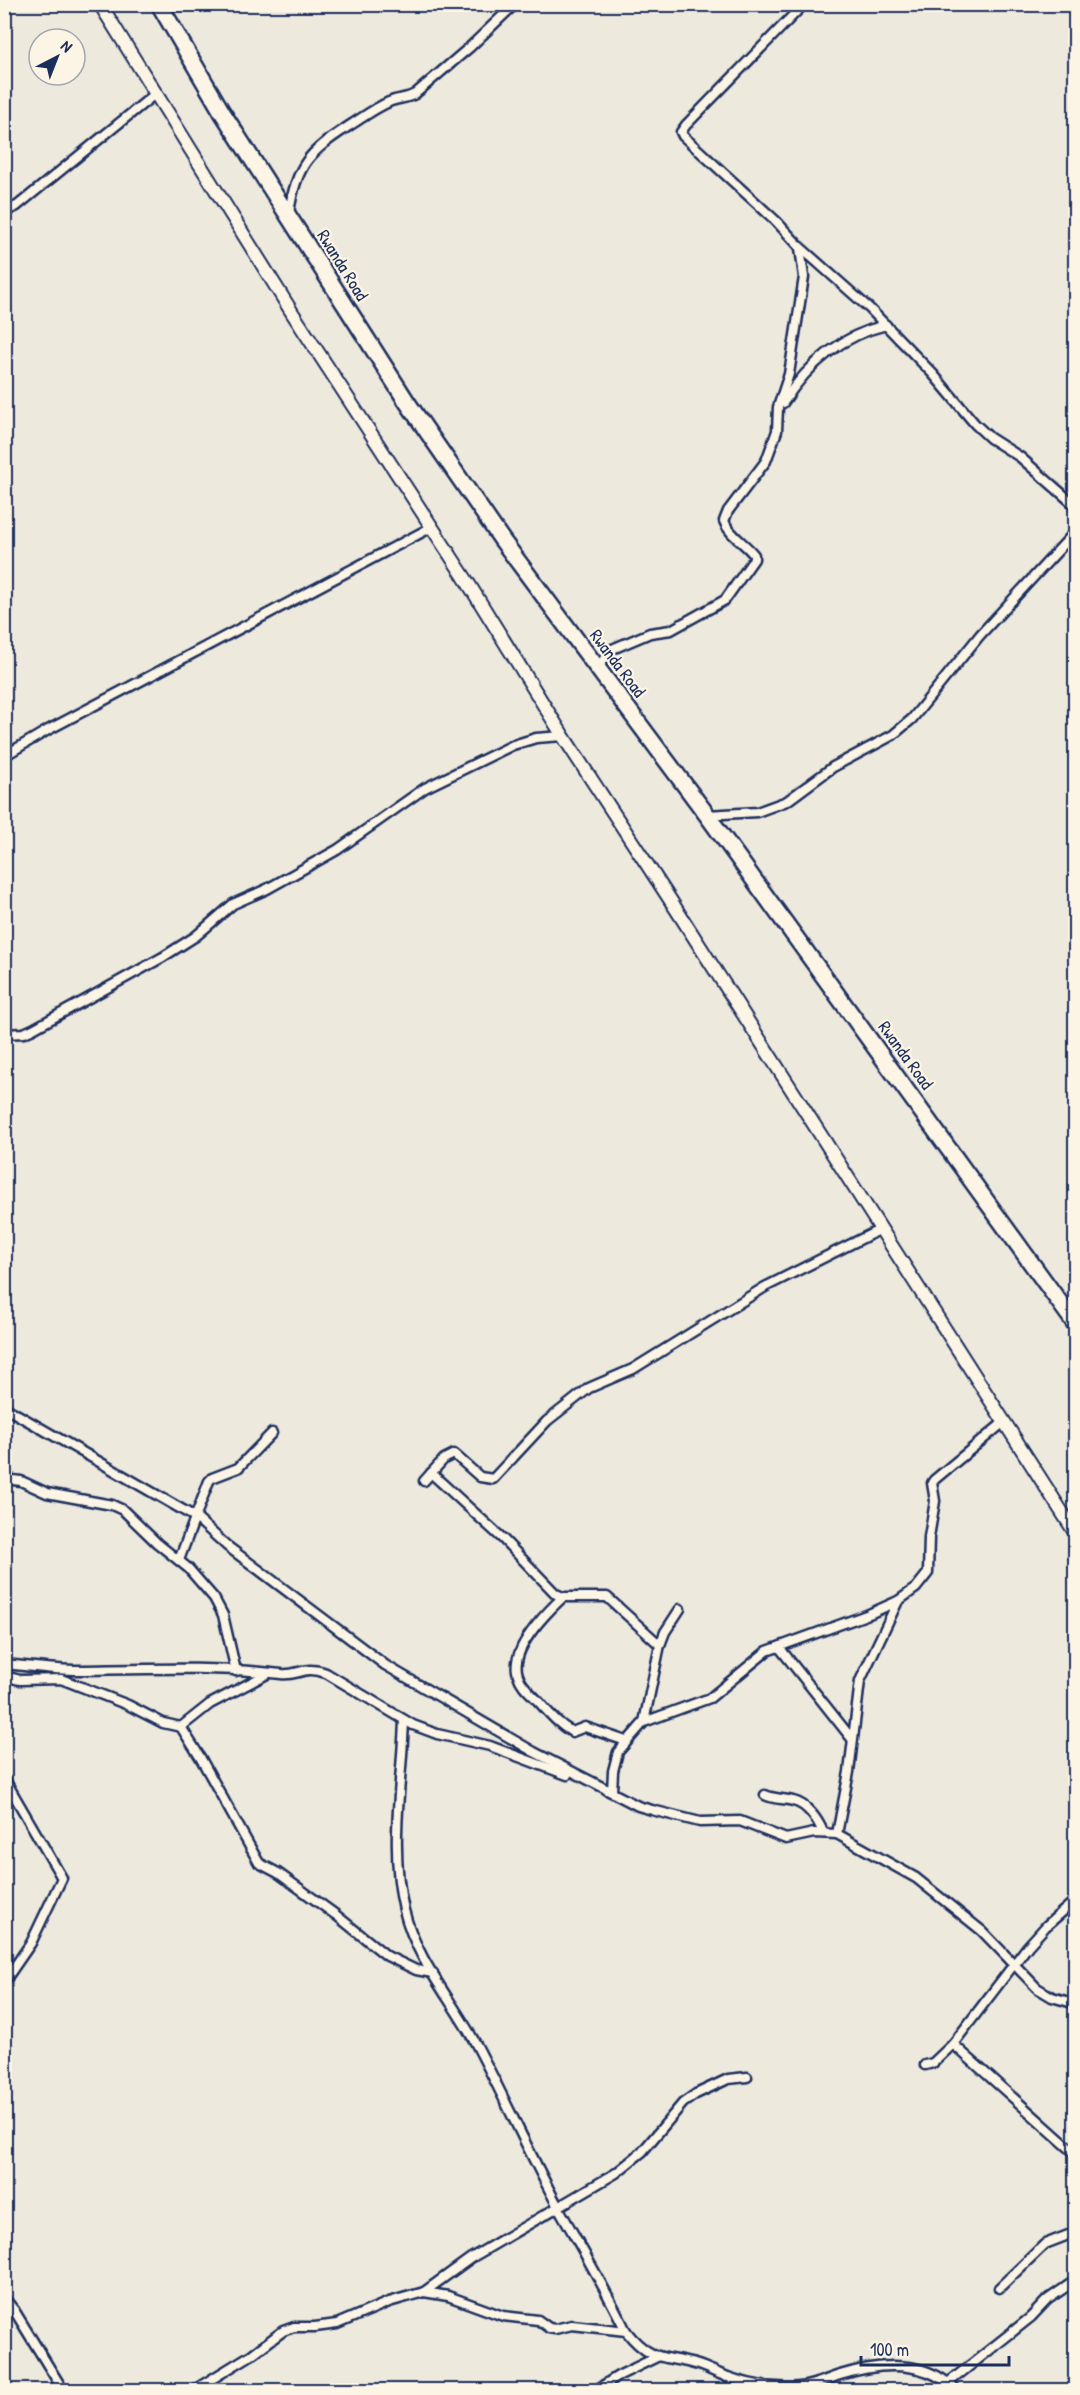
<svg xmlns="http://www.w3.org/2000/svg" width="1080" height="2395" font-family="'Patrick Hand',sans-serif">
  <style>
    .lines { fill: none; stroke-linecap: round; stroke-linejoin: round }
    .street-casing { stroke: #1b2f5e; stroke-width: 13 }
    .secondary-casing { stroke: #1b2f5e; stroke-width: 16 }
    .highway-casing { stroke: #1b2f5e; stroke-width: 20 }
    .street { stroke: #fcf5e5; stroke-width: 8 }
    .secondary { stroke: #fcf5e5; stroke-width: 12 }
    .highway { stroke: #fcf5e5; stroke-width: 15 }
    .labels { text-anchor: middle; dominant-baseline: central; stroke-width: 4.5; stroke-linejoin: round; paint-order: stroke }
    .street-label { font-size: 18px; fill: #1b2f5e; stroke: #fcf5e5 }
  </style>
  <rect width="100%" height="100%" fill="#eee9dd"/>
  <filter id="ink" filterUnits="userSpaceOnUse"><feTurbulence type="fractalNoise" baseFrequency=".0167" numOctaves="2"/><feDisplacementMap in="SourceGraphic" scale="12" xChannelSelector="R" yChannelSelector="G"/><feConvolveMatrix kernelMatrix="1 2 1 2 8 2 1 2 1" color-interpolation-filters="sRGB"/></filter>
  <g filter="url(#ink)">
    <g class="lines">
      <defs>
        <g id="street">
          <polyline points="804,4 686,125 681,132 683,136 776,221 800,247 870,309 933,374 975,424 990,438 1020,457 1076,506"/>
          <polyline points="4,212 17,206 155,94"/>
          <path d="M289,213C296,165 309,152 349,126C362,118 375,108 389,102C397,98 407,99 415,94L470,47L515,4"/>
          <path d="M783,403C808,364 840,336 886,325"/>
          <path d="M598,668L610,650L650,633L671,630L725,600L754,559V555C745,543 729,535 724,521L728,511L766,461L777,431L778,407L789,374L804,277L800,248"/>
          <polyline points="4,756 48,730 432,527"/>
          <polyline points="707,815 757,812 787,801 833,767 893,735 912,719 980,635 1076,531"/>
          <polyline points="4,1034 24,1033 33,1029 163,957 196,936 233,904 267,889 337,850 425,788 513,745 536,738 563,736"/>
          <polyline points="4,1407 195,1517 227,1546 385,1665 534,1752 612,1792 613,1771 618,1752 644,1722 710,1698 767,1651 869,1614 898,1601 916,1588 928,1573 929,1537 935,1501 932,1483 934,1480 1004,1422"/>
          <polyline points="431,1473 502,1538 556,1594 563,1597 607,1597 660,1645"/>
          <polyline points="4,1479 21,1481 47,1493 112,1505 123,1510 157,1543 188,1568 214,1598 223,1615 236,1671"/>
          <polyline points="424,1481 444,1459 454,1454 480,1477 493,1479 547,1421 589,1388 633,1369 765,1287 881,1229"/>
          <polyline points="179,1560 209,1481 212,1478 238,1468 272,1433"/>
          <path d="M563,1597C546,1613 509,1650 518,1675C521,1686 531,1693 538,1701C549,1713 558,1724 572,1732L585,1727L626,1741"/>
          <polyline points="779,1647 852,1739"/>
          <path d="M4,1664C29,1666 54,1670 78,1670C146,1669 214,1666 281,1674C299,1676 303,1665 326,1673L413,1725L437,1734L490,1746L567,1775"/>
          <polyline points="4,1676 20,1680 61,1679 128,1705 163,1723 181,1727 210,1704 269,1673"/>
          <path d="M404,1720C402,1783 389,1848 404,1910C416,1960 453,2001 477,2046C506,2101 531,2157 561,2212C583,2251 606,2290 626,2331C651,2363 664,2355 698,2365C708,2368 718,2374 728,2377C750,2385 776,2389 800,2387C813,2386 827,2379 840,2375C879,2363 925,2359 956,2390"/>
          <polyline points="644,1722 660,1645 665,1632 680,1609"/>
          <polyline points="181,1727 200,1757 259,1863 278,1873 336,1915 387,1956 416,1970 433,1973"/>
          <polyline points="4,1778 62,1878 31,1943 4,1982"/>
          <polyline points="607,1790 638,1806 652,1810 700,1822 740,1821 786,1839 814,1833 837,1834 916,1878 982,1931 1037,1988 1052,1997 1076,2004"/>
          <path d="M765,1795C776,1800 783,1798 793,1801C807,1804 818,1820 823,1832"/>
          <polyline points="837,1834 849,1772 860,1681 898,1601"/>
          <polyline points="953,2044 1076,2154"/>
          <polyline points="925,2065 933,2063 953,2044 1028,1946 1046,1926 1076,1900"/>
          <polyline points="999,2288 1045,2244 1076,2232"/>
          <polyline points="424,2292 448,2296 503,2316 538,2320 549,2328 555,2329 572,2325 626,2331"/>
          <polyline points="4,2298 14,2310 63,2390"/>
          <polyline points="948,2383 1031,2317 1047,2300 1076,2280"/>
          <polyline points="194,2390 251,2355 283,2331 294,2327 315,2327 337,2324 389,2302 424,2292 471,2258 616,2173 642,2152 683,2103 696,2094 728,2079 747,2077"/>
          <polyline points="596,2390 618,2376 657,2357"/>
        </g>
        <polyline id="secondary" points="100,4 293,314 465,578 563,736 669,898 1076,1534"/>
        <polyline id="highway" points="159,4 222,112 407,402 502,540 707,815 1076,1325"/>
      </defs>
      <use href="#street" class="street-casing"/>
      <use href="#secondary" class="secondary-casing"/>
      <use href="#highway" class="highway-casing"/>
      <use href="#street" class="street"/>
      <use href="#secondary" class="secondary"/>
      <use href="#highway" class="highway"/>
    </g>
  </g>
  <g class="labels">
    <g class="street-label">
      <text transform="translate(343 265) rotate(58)">Rwanda Road</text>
      <text transform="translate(618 663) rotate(53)">Rwanda Road</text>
      <text transform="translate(906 1055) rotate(54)">Rwanda Road</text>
    </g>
  </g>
  <rect width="1080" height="2395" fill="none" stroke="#fcf5e5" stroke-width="24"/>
  <rect x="12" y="12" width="1056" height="2371" fill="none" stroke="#1b2f5e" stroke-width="2" filter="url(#ink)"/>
  <g transform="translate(57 57) rotate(42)"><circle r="28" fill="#fcf5e5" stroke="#a2a6af" stroke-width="1.5"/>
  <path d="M0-4.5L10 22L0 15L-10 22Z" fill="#1b2f5e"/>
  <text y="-9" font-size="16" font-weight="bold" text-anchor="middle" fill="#1b2f5e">N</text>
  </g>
  <path d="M861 2356v9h148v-9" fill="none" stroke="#1b2f5e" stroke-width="3"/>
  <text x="870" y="2356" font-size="18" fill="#1b2f5e" stroke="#fcf5e5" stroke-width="4.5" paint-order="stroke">100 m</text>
</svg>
